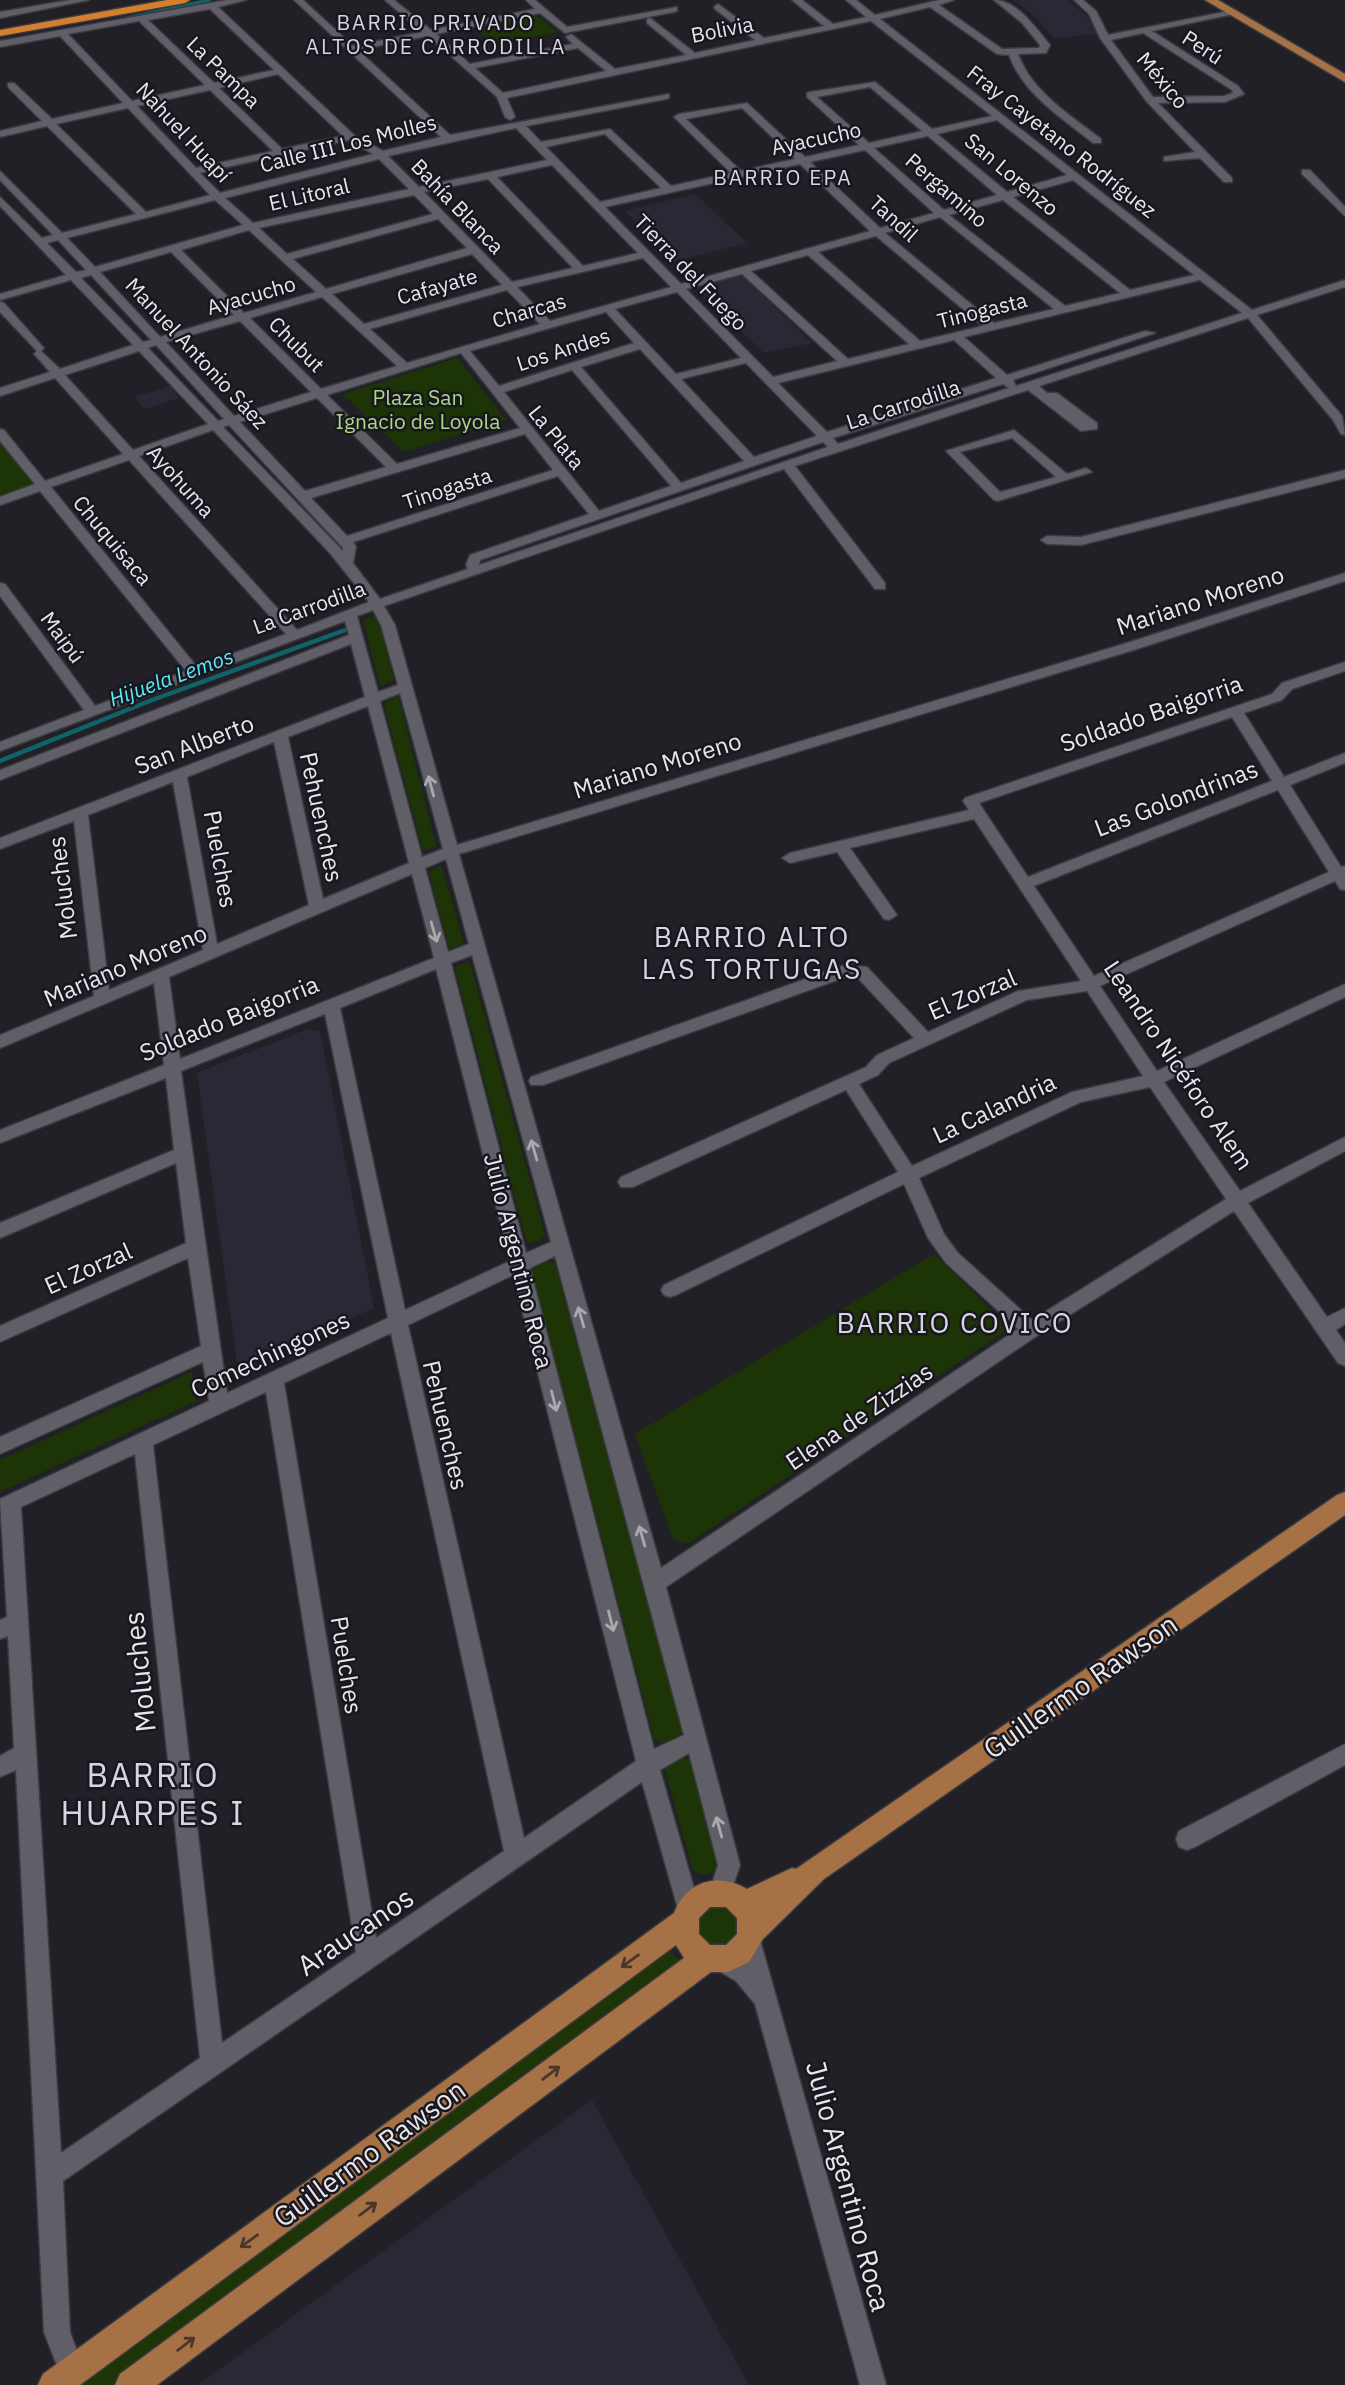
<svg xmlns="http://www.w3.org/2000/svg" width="1345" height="2385" font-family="'IBM Plex Sans',sans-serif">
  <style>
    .built { fill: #2b2835 }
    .green { fill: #1d3406 }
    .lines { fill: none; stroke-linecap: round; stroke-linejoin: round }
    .stream-far1 { stroke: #106369; stroke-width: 3.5 }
    .stream { stroke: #106369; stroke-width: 4.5 }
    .minor-casing { stroke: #3b3a40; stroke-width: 3 }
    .major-casing { stroke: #3b3a40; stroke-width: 3 }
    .highway-casing { stroke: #3b3a40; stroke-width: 3 }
    .minor { fill: #605f68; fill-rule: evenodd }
    .major { fill: #a67245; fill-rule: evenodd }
    .highway { fill: #d47f2d; fill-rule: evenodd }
    .oneway { stroke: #aaa9b0 }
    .oneway2 { stroke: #4a362c }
    .labels { text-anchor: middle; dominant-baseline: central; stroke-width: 5; stroke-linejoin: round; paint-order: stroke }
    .far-neighbourhood-label { font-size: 21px; letter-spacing: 2px; fill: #d7d5df; stroke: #18161e }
    .far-street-label { font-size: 21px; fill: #e7e6eb; stroke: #18161e }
    .far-park-label { font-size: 21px; fill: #aad986; stroke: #18161e }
    .far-water-label { font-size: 21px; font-style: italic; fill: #5cebf6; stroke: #18161e }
    .street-label { font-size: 24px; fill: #e7e6eb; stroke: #18161e }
    .quarter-label { font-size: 28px; letter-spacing: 2px; fill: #d7d5df; stroke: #18161e }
    .near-street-label { font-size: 28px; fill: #e7e6eb; stroke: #18161e }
    .near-quarter-label { font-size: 33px; letter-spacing: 2px; fill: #d7d5df; stroke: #18161e }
  </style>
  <rect width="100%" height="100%" fill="#212027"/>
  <g class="built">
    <polygon points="1013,0 1067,0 1087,16 1100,34 1054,38 1028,10"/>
    <polygon points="695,194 747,243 674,261 625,211"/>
    <polygon points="742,275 812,343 764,353 697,288"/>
    <polygon points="170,386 179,398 145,409 134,397"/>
    <polygon points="308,1029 320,1031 374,1308 246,1364 237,1362 197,1073"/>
    <polygon points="592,2100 749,2385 198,2385"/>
  </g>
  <g class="green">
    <polygon points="536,15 558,32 494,45 474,27"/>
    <polygon points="457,358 506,420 404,452 343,394"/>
    <polygon points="0,433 41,487 0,501"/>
    <polygon points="375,616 378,616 394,681 380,685 363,621"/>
    <polygon points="395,697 399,698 436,846 423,851 384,704"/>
    <polygon points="439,866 442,867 464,944 449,948 429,872"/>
    <polygon points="466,962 470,963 545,1235 541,1240 530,1243 526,1240 455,968"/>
    <polygon points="934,1254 1010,1328 689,1543 673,1539 635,1434"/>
    <polygon points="549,1261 555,1263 682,1730 678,1738 661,1743 654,1739 532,1272 536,1266"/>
    <polygon points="192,1372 196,1401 0,1492 0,1460"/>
    <polygon points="684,1757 690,1759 719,1862 713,1871 705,1875 693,1871 665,1769 669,1762"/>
    <polygon points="717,1902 737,1911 742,1932 720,1951 699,1941 698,1913"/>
    <polygon points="666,1950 671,1951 678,1960 678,1966 112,2385 77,2385"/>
  </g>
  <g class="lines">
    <polyline class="stream-far1" points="119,20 209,0"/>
    <polyline class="stream" points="0,761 152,700 351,628"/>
    <defs>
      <g id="minor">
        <polygon points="70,0 89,0 0,18 0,12"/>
        <path d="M227,0H246L218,7L354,135L383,151L441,137L294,0H303L353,46L422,32L385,0H394L431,30L535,9L526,0H535L567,27L677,7V11L674,12L565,33L540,13L436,34L452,48L454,50L449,53L427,36L358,50L450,135L669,94V98L666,99L526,126L541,142L610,129L671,186L731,173L676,119L674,117L679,114L747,103L805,157L859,145L807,97V93L810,92L875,82L932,129L992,116L871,21L507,98L515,117L510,120L505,117L497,97L452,57L460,55L470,64L573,44L566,37L571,34L615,69L686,55L647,23V19L650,18L695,53L755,40L715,9L714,7L718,4L764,38L824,26L792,0H802L833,24L866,17L846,0H856L875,15L939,0H954L939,5L1002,49L1039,48L1040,45L1022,23L994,0C1017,0 1036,28 1050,45L1046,53L1018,54C1032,92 1070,115 1101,139V143H1093C1062,118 1023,94 1009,55L997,54L930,7L880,19L1252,310L1345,280V287L1257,315L1342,416L1345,435L1341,434L1333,420L1248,318L1039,386L1047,393H1057L1097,423V429L1081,431L1028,390L795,466L885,583V589H875L784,469L384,606L395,625L457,845L1127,643L1345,573V581L1137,649L459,854L661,1568L1018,1329L946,1263L928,1238L904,1184L676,1295L670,1297L664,1295L661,1290L664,1285L898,1172L846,1090L633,1187H621L618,1182L621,1177L866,1067L877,1055L914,1038L857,977H846L543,1085H531L529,1081L531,1077L845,965L867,967L928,1032L1018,991L1081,981L974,819L850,848L897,915L889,920L884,919L837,852L790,863L782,858L790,853L969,810L963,801L965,798L1272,694L1282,683L1345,662V671L1292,689L1282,700L1244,713L1284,777L1345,753V763L1290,785L1341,867L1345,866V890L1340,889L1335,881L1100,986L1157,1071L1345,984V997L1164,1082L1240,1191L1345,1137V1151L1248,1203L1327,1317L1345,1308V1324L1336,1330L1345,1343V1366L1338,1363L1234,1211L1038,1335L666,1587L740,1865L728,1901L720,1904L712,1901L709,1893L718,1865L689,1753L660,1770L700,1909L697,1917L689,1920L681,1917L678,1909L642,1782L63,2181L70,2332L85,2372L81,2381L72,2385L63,2381L44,2332L16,1770L0,1777V1756L14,1748L8,1636L0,1639V1620L7,1617L0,1499L209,1401L203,1362L0,1454V1437L201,1346L188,1258L0,1342V1326L186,1243L176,1163L0,1238V1223L174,1150L166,1078L0,1143V1130L164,1065L154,983L0,1048V1035L94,996L74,821L0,849V838L365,697L351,644L0,780V770L349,635L345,621L0,751V742L84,710L0,596V583L5,584L95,706L186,671L40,491L0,505V497L35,484L0,441V429L4,430L45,481L123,454L55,378L0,396V388L50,372L34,354L37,351L0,312V302L4,303L42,346L44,348L41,351L60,369L133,345L71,280L0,300V294L66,275L0,206V197L42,238L53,235L0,180V171L62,233L136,214L47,126L0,137V131L42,121L8,87V83H14L52,119L123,103L60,36L0,47V41ZM210,9L274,70L214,83L148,20ZM139,21L205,85L132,101L68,34ZM578,48L606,71L503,93L475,68ZM278,74L343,136L282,149L219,88ZM870,87L922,131L869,143L817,97ZM210,90L273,151L196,168L137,106ZM128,108L210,195L146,212L56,124ZM742,108L795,159L741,171L686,119ZM997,120L1067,175L1007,192L937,134ZM516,128L547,160L419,187L388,156ZM605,134L661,188L600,202L546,147ZM928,136L997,195L944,210L874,148ZM349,140L373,154L220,193L200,173ZM865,150L934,213L880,228L810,162ZM379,159L409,189L253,223L225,198ZM800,164L870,231L681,284L605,207ZM552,165L638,253L583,266L497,177ZM488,179L573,268L512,282L424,192ZM1073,180L1194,275L1130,290L1013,197ZM414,195L433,214L287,254L259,228ZM215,200L243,225L95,267L67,238ZM1003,200L1120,293L1065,306L949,215ZM940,217L1054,309L994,323L885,233ZM438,219L467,248L326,289L293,259ZM249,230L316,292L244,313L181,250ZM876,236L983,326L920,341L818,252ZM58,240L86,270L76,272L47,243ZM171,252L234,315L160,337L100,272ZM472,254L502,285L364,324L332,294ZM808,255L909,344L848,359L751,271ZM643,258L671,287L550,321L517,287ZM742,274L837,361L773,377L686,289ZM91,275L151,340L143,342L81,278ZM1200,280L1242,313L1016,386L1013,380L1155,333L1145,331L1007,375L964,337ZM507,290L540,324L407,363L370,329ZM677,292L741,358L676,374L615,309ZM322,297L397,366L321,389L250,318ZM606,312L634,343L499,386L470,351ZM240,321L311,392L234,416L166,342ZM954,340L996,378L827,432L778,383ZM156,345L224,419L218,421L148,348ZM640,349L744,461L681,483L581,367ZM139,351L208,424L133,450L65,375ZM461,353L520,428L397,464L327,395ZM746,363L817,436L754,457L681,379ZM572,370L671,486L599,511L504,392ZM1003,384L1009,388L838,444L833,438ZM317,398L386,467L305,491L240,422ZM229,425L343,548V551L223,427ZM213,430L329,552L369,602L297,630L139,456ZM525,434L553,470L347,536L311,498ZM823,442L828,447L479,565L480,560ZM129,460L286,634L197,667L51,487ZM558,476L589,514L470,555L466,565L468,569L380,599L353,563L356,547L353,542ZM373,610L381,625L398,685L378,692L357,616ZM400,693L443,849L422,857L380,701ZM368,706L409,863L323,899L288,737ZM1232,717L1272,781L1028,877L979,803ZM274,742L309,905L217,944L187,777ZM173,782L203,950L109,990L88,815ZM1278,790L1329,872L1094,976L1034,886ZM446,859L469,944L448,952L425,868ZM412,874L434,958L180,1059L169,977ZM472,955L551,1242L526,1253L451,963ZM436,969L510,1261L405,1310L340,1008ZM1087,991L1143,1076L1072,1092L912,1166L859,1084L878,1075L889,1063L1027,1000ZM325,1014L388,1318L227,1393L181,1071ZM1150,1087L1226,1199L1032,1320L958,1253L944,1234L919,1178L1081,1102ZM555,1256L684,1735L654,1749L530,1268ZM513,1275L636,1761L524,1838L408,1325ZM391,1333L504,1851L376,1938L284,1383ZM266,1392L356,1952L222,2043L153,1445ZM135,1454L200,2058L61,2153L21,1507Z"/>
        <path d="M1074,0H1083L1096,11L1108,35L1234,10V14L1152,31L1238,86L1244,94L1225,102L1158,103L1232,178V182H1224L1200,158L1164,161V157L1195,152L1147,102L1100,38L1089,14ZM1143,33L1232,90L1233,93L1224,96L1153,97L1111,40Z"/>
        <polygon points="1302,170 1310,170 1345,207 1345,216 1302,174"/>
        <path d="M1014,430L1067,474L1086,468L1092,472L998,501L994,500L946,451ZM1012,438L1056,477L1000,492L960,452Z"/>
        <polygon points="1345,470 1345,478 1081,545 1047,544 1041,540 1047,536 1081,537"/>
        <polygon points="1345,1744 1345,1765 1195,1847 1187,1850 1179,1847 1176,1839 1179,1831"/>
        <polygon points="749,1929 757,1932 760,1940 886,2385 860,2385 755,2004 736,1981 714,1968 710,1960 714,1952 722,1948 743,1959 738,1940 741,1932"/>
      </g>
      <g id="major">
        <polygon points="1205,0 1218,0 1345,74 1345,82"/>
        <path d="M1345,1492V1515L824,1879L763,1939L749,1962L728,1972H711L157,2385H115L120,2374L684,1958L676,1945L80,2385H38L43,2374L674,1913C687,1881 717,1872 747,1889L792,1868L796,1869L1337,1495ZM710,1907H726L737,1918V1934L726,1945H710L699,1934V1918Z"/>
      </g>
      <polygon id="highway" points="167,0 190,0 185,3 0,36 0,30"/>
    </defs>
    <use href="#minor" class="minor-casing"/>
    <use href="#major" class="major-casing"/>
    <use href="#highway" class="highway-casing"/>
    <use href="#minor" class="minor"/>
    <use href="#major" class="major"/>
    <use href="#highway" class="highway"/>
  </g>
  <defs><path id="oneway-shaft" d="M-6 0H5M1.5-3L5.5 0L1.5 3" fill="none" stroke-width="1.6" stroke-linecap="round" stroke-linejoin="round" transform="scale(1.75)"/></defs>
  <g class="oneway">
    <use href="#oneway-shaft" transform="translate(431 786) rotate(-105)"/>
    <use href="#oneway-shaft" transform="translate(434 932) rotate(74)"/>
    <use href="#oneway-shaft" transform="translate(534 1150) rotate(-106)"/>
    <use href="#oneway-shaft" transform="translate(581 1317) rotate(-106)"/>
    <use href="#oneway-shaft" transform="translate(554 1401) rotate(76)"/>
    <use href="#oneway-shaft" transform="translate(642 1536) rotate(-106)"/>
    <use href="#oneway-shaft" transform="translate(611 1621) rotate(76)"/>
    <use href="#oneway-shaft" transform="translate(719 1827) rotate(-105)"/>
  </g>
  <g class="oneway2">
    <use href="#oneway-shaft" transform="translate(630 1961) rotate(144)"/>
    <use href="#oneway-shaft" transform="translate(551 2073) rotate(-37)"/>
    <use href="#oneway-shaft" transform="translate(368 2209) rotate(-37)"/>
    <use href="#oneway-shaft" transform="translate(249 2241) rotate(144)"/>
    <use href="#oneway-shaft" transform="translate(186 2344) rotate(-37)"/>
  </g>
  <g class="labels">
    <g class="far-neighbourhood-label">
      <text x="436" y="22">BARRIO PRIVADO<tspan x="436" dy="24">ALTOS DE CARRODILLA</tspan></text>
      <text x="783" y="177">BARRIO EPA</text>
    </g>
    <g class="far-street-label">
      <text transform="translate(722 29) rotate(-11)">Bolivia</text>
      <text transform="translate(1203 47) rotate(33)">Perú</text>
      <text transform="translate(224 72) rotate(44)">La Pampa</text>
      <text transform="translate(1163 80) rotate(50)">México</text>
      <text transform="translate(184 132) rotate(47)">Nahuel Huapí</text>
      <text transform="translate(816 138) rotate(-12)">Ayacucho</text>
      <text transform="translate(1062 141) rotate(38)">Fray Cayetano Rodríguez</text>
      <text transform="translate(348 143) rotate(-14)">Calle III Los Molles</text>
      <text transform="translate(1012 174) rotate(40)">San Lorenzo</text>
      <text transform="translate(947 190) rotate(41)">Pergamino</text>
      <text transform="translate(309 194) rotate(-13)">El Litoral</text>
      <text transform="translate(458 206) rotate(46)">Bahía Blanca</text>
      <text transform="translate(894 218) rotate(42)">Tandil</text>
      <text transform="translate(691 272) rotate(46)">Tierra del Fuego</text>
      <text transform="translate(437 286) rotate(-16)">Cafayate</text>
      <text transform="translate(251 295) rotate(-16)">Ayacucho</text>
      <text transform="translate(529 310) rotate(-16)">Charcas</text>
      <text transform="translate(982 310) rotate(-14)">Tinogasta</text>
      <text transform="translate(297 344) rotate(45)">Chubut</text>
      <text transform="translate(563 349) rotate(-18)">Los Andes</text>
      <text transform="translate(197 353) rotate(47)">Manuel Antonio Sáez</text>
      <text transform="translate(903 404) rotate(-18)">La Carrodilla</text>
      <text transform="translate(557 437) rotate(51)">La Plata</text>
      <text transform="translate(181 481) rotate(48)">Ayohuma</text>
      <text transform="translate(447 488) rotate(-18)">Tinogasta</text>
      <text transform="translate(113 540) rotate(50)">Chuquisaca</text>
      <text transform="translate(309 607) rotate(-20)">La Carrodilla</text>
      <text transform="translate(63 637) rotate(54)">Maipú</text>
    </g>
    <g class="far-park-label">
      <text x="418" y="397">Plaza San<tspan x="418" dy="24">Ignacio de Loyola</tspan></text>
    </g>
    <g class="far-water-label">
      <text transform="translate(171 677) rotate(-20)">Hijuela Lemos</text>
    </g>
    <g class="street-label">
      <text transform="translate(1200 600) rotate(-18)">Mariano Moreno</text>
      <text transform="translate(1151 713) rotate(-19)">Soldado Baigorria</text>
      <text transform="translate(194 744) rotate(-21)">San Alberto</text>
      <text transform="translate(657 765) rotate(-17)">Mariano Moreno</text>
      <text transform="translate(1176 798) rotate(-21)">Las Golondrinas</text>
      <text transform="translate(322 817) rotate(78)">Pehuenches</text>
      <text transform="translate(221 859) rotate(80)">Puelches</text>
      <text transform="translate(62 888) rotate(-97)">Moluches</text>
      <text transform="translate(125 965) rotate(-23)">Mariano Moreno</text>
      <text transform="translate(972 994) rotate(-23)">El Zorzal</text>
      <text transform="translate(229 1018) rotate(-22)">Soldado Baigorria</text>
      <text transform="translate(1179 1065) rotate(56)">Leandro Nicéforo Alem</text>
      <text transform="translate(994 1108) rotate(-25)">La Calandria</text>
      <text transform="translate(519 1261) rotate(76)">Julio Argentino Roca</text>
      <text transform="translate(88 1268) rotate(-24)">El Zorzal</text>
      <text transform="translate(270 1354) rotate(-25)">Comechingones</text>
      <text transform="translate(859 1416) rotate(-34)">Elena de Zizzias</text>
      <text transform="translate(446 1425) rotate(77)">Pehuenches</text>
      <text transform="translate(347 1665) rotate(81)">Puelches</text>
    </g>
    <g class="quarter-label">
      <text x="752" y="936">BARRIO ALTO<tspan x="752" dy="32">LAS TORTUGAS</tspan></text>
      <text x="955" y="1322">BARRIO COVICO</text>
    </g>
    <g class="near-street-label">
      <text transform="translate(139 1672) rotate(-96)">Moluches</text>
      <text transform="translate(1080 1686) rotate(-35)">Guillermo Rawson</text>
      <text transform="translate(355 1931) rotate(-34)">Araucanos</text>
      <text transform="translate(369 2153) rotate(-36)">Guillermo Rawson</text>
      <text transform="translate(849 2186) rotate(75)">Julio Argentino Roca</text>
    </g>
    <g class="near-quarter-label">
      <text x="153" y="1774">BARRIO<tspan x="153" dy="38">HUARPES I</tspan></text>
    </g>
  </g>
</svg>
